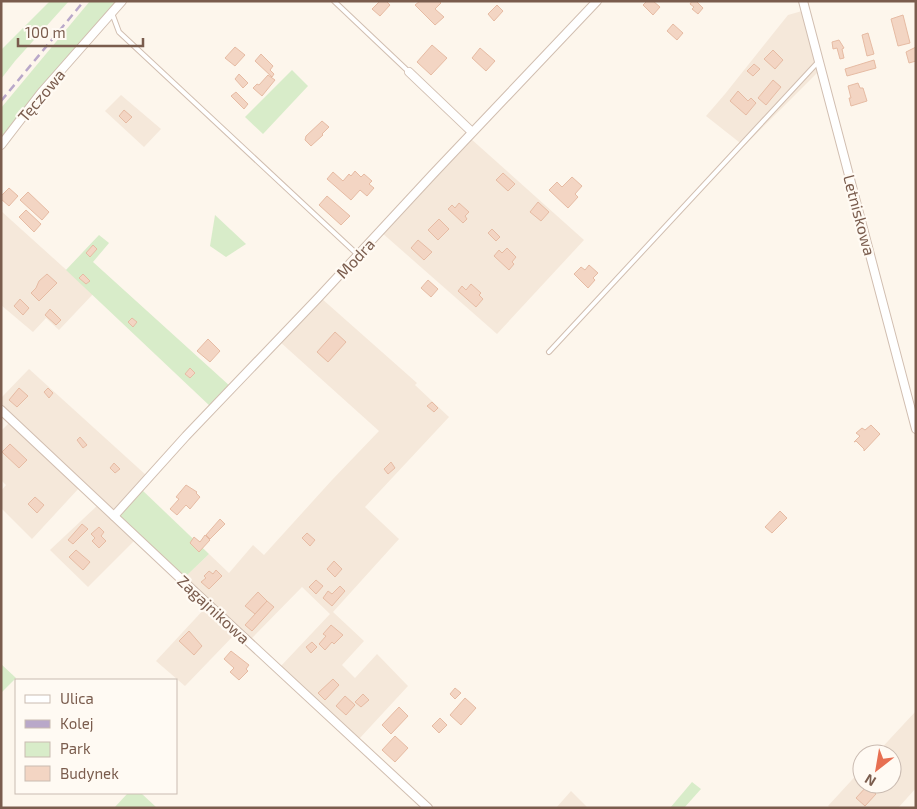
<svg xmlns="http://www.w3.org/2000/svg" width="917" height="809" font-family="'Exo 2',sans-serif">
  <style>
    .residential { fill: #f5e8da }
    .green { fill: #d8ecc9 }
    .building { fill: #f3d5c3; stroke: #e6bba3 }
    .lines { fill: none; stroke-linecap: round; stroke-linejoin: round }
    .lane-casing { stroke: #d1beb0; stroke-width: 6 }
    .street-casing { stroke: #d1beb0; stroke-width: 10 }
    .lane { stroke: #fff; stroke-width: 4 }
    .street { stroke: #fff; stroke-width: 8 }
    .rail { stroke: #b9a8c9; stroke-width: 2.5; stroke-dasharray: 8 5; stroke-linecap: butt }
    .labels { text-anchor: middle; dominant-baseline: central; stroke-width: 4.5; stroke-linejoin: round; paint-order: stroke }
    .street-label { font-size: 16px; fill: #7a5c4d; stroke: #fffaf3 }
  </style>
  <rect width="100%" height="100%" fill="#fdf6ec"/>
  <g class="residential">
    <polygon points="802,11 818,72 744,146 706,116 725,94 788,15"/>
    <polygon points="121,95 161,129 144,147 105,111"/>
    <polygon points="470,138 584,240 497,334 381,232"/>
    <polygon points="1,211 93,294 59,330 46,318 33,332 1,305"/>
    <polygon points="321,298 417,383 415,385 449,417 365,507 399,539 333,612 364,641 342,665 355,678 377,654 408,686 359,739 280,667 330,614 302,587 250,640 183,579 209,554 229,573 253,545 264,555 332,480 379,431 279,341"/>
    <polygon points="29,369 147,476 117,509 111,511 1,407 1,398"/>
    <polygon points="10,422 79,488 32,539 1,508 1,491 6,485 1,480 1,431"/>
    <polygon points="98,505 135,540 88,587 50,550"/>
    <polygon points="207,606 236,633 185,686 156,661"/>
    <polygon points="916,711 916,788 898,808 830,808 828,806 862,769 862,784 892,784 892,754 876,754"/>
    <polygon points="571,791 588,808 556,808"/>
  </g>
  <g class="green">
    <polygon points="50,1 69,1 15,61 1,79 1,50"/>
    <polygon points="90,1 119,1 1,141 1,108"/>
    <polygon points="292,70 308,86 263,134 245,117"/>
    <polygon points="215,215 246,244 226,257 210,246"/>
    <polygon points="99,235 109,243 93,262 231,387 211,407 66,270"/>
    <polygon points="141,489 209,554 183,579 121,519 121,513"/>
    <polygon points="1,664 16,678 1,693"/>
    <polygon points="692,782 701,789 684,808 670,808"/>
    <polygon points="128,793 141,793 157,808 114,808"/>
  </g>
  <g class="building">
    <polygon points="380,1 386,1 390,5 380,16 372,9"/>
    <polygon points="420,1 439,1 441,3 435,9 444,17 435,25 415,5"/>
    <polygon points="647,1 653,1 660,7 653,15 643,5"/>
    <polygon points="692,1 696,1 703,8 698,14 692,9 694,7 690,4"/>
    <polygon points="497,5 503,11 494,21 488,14"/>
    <polygon points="903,15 910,43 898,46 891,19"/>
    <polygon points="673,24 683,33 677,40 667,31"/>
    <polygon points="868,33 874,54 867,56 862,35"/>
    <polygon points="839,40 844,48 842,49 844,58 840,59 837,48 833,49 832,42"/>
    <polygon points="432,45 447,58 431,75 417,62"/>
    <polygon points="235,47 245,55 235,66 225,58"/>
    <polygon points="916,47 916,61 909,63 906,52"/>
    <polygon points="480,48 495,61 486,71 472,58"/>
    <polygon points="773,50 783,60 775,69 764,59"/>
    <polygon points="261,54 273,66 270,70 274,74 272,77 255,61"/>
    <polygon points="874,60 876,68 847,76 845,69"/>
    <polygon points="754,64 760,69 753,76 747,71"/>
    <polygon points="239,74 248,83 243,88 235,79"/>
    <polygon points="268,75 275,80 262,96 253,88 257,84 259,85"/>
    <polygon points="773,80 781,87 766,105 758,98"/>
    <polygon points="858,83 860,88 863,88 867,101 851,106 849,98 851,98 848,86"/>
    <polygon points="738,91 748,101 751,98 756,103 746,115 730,101"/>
    <polygon points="236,92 248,104 244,109 231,96"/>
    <polygon points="124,110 132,117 126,123 119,116"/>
    <polygon points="322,121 329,127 322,134 323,135 311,146 305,140 306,136"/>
    <polygon points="355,171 361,177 364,174 372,181 369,184 374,188 367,196 360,190 351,200 327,179 333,172 343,181 349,174 351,176"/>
    <polygon points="503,173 515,184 508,191 496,180"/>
    <polygon points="572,177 582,186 575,194 578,197 568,208 549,190 557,182 562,187"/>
    <polygon points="9,188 18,196 9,206 1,199 1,196"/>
    <polygon points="28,192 49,212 42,220 20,200"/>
    <polygon points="327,196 350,216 341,225 319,205"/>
    <polygon points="538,202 549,212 541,221 530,212"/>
    <polygon points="459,203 469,212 465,216 467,219 463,223 448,209 452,205 455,208"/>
    <polygon points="26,210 41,224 34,232 19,217"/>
    <polygon points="439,219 449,229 438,240 428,230"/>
    <polygon points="492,229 500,237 496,241 488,233"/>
    <polygon points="418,240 432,252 424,260 411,248"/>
    <polygon points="93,245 97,249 90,257 86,253"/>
    <polygon points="507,248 516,257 512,262 514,264 509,270 494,256 499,250 502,253"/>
    <polygon points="589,265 598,273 593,278 595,280 588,288 574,274 581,267 585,270"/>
    <polygon points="47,274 57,283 39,301 31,293 36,288 39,281"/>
    <polygon points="83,274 90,281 86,284 79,278"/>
    <polygon points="428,280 438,289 431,297 421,288"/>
    <polygon points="471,284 481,293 479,295 483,299 476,307 458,291 462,286 466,290"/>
    <polygon points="20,299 29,308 23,315 14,306"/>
    <polygon points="50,309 61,320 56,325 45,315"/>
    <polygon points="132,318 137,322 133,327 128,322"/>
    <polygon points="335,332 346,342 328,362 317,352"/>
    <polygon points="208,339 220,351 210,362 197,351"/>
    <polygon points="190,368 195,373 190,378 185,374"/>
    <polygon points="19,388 28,396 17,407 9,400"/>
    <polygon points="48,388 53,393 49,398 44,392"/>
    <polygon points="432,402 438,408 434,412 427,406"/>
    <polygon points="871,425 880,434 864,451 864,449 856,441 854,442 860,436 856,433 862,428 865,430"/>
    <polygon points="80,437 87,445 83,448 77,440"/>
    <polygon points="10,444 27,460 19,468 2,452"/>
    <polygon points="391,462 395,468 388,474 384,469"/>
    <polygon points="114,463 120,469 115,473 110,468"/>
    <polygon points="186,485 197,492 196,493 200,497 190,509 186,505 177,515 170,509 179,499 176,497"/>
    <polygon points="35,497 44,505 37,513 28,504"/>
    <polygon points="780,511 787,518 772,533 765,527"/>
    <polygon points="220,519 225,524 210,539 206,535"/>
    <polygon points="82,524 88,529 73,544 68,540"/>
    <polygon points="99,527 104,532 101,536 106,541 99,548 92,541 95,538 91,534"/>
    <polygon points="307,533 315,540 310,546 302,538"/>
    <polygon points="205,535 210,540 199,552 190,543 194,537 200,542"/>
    <polygon points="76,550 90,562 83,570 69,557"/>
    <polygon points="334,561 342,569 335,577 327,569"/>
    <polygon points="216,570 222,576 209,589 201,582 206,578 204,576 209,571 213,574"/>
    <polygon points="316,580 323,586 316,594 309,587"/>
    <polygon points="340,586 345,591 332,606 323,598 328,591 332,594"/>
    <polygon points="258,592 267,601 255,614 245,606"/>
    <polygon points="267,601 274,607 252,631 245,625"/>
    <polygon points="331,625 343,635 334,644 332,642 325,650 319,644 326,636 323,634"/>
    <polygon points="189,631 202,646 194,655 179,641"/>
    <polygon points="312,642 317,647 311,653 306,647"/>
    <polygon points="231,651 249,665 246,669 248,671 239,680 230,672 234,668 224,659"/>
    <polygon points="333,679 339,685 325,700 318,693"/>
    <polygon points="455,688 461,693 455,699 450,694"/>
    <polygon points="363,694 369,700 361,707 355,702"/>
    <polygon points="345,696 355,705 346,715 336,706"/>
    <polygon points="465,698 476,708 461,725 450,715"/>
    <polygon points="399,707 408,716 391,734 382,725"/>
    <polygon points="440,718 447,725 439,733 432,726"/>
    <polygon points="395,736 408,748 395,762 382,750"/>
    <polygon points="867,786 876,794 865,806 856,798"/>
  </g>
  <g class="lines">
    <defs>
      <g id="lane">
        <polyline points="334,1 409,72"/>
        <polyline points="112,13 119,32 358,255"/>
        <polyline points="549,352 818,62"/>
      </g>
      <g id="street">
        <polyline points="803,1 916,429"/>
        <polyline points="409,72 472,132"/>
        <polyline points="1,145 41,93 122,1"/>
        <polyline points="1,410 182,580 428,808"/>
        <polyline points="114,516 186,436 319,297 433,174 597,1"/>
      </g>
    </defs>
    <use href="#lane" class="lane-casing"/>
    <use href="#street" class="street-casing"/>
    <use href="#lane" class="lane"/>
    <use href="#street" class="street"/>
    <polyline class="rail" points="1,101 84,1"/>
  </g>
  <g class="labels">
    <g class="street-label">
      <text transform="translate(41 95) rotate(-50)">Tęczowa</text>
      <text transform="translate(860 215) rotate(75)">Letniskowa</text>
      <text transform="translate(355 258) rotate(-47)">Modra</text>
      <text transform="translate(214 609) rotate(43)">Zagajnikowa</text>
    </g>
  </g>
  <rect width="917" height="809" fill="none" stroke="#7a5c4d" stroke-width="5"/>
  <rect x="15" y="679" width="162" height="115" fill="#fffaf3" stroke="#cabbb1"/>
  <rect x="25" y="695" width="25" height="8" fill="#ffffff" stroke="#cabbb1"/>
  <text x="60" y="704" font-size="15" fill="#7a5c4d">Ulica</text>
  <rect x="25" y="720" width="25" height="8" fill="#b9a8c9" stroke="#cabbb1"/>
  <text x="60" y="729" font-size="15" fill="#7a5c4d">Kolej</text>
  <rect x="25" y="742" width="25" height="15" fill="#d8ecc9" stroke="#cabbb1"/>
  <text x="60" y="754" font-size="15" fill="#7a5c4d">Park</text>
  <rect x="25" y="766" width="25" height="15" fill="#f3d5c3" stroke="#cabbb1"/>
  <text x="60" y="779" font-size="15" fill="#7a5c4d">Budynek</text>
  <g transform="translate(877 769) rotate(211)"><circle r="24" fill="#fffaf3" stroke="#cabbb1"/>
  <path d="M0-4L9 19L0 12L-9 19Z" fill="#e76f51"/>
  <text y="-8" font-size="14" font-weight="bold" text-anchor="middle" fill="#7a5c4d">N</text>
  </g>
  <path d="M18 38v8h125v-8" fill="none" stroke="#7a5c4d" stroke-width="2.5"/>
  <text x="25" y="38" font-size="15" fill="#7a5c4d" stroke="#fffaf3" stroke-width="4" paint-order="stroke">100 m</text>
</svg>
